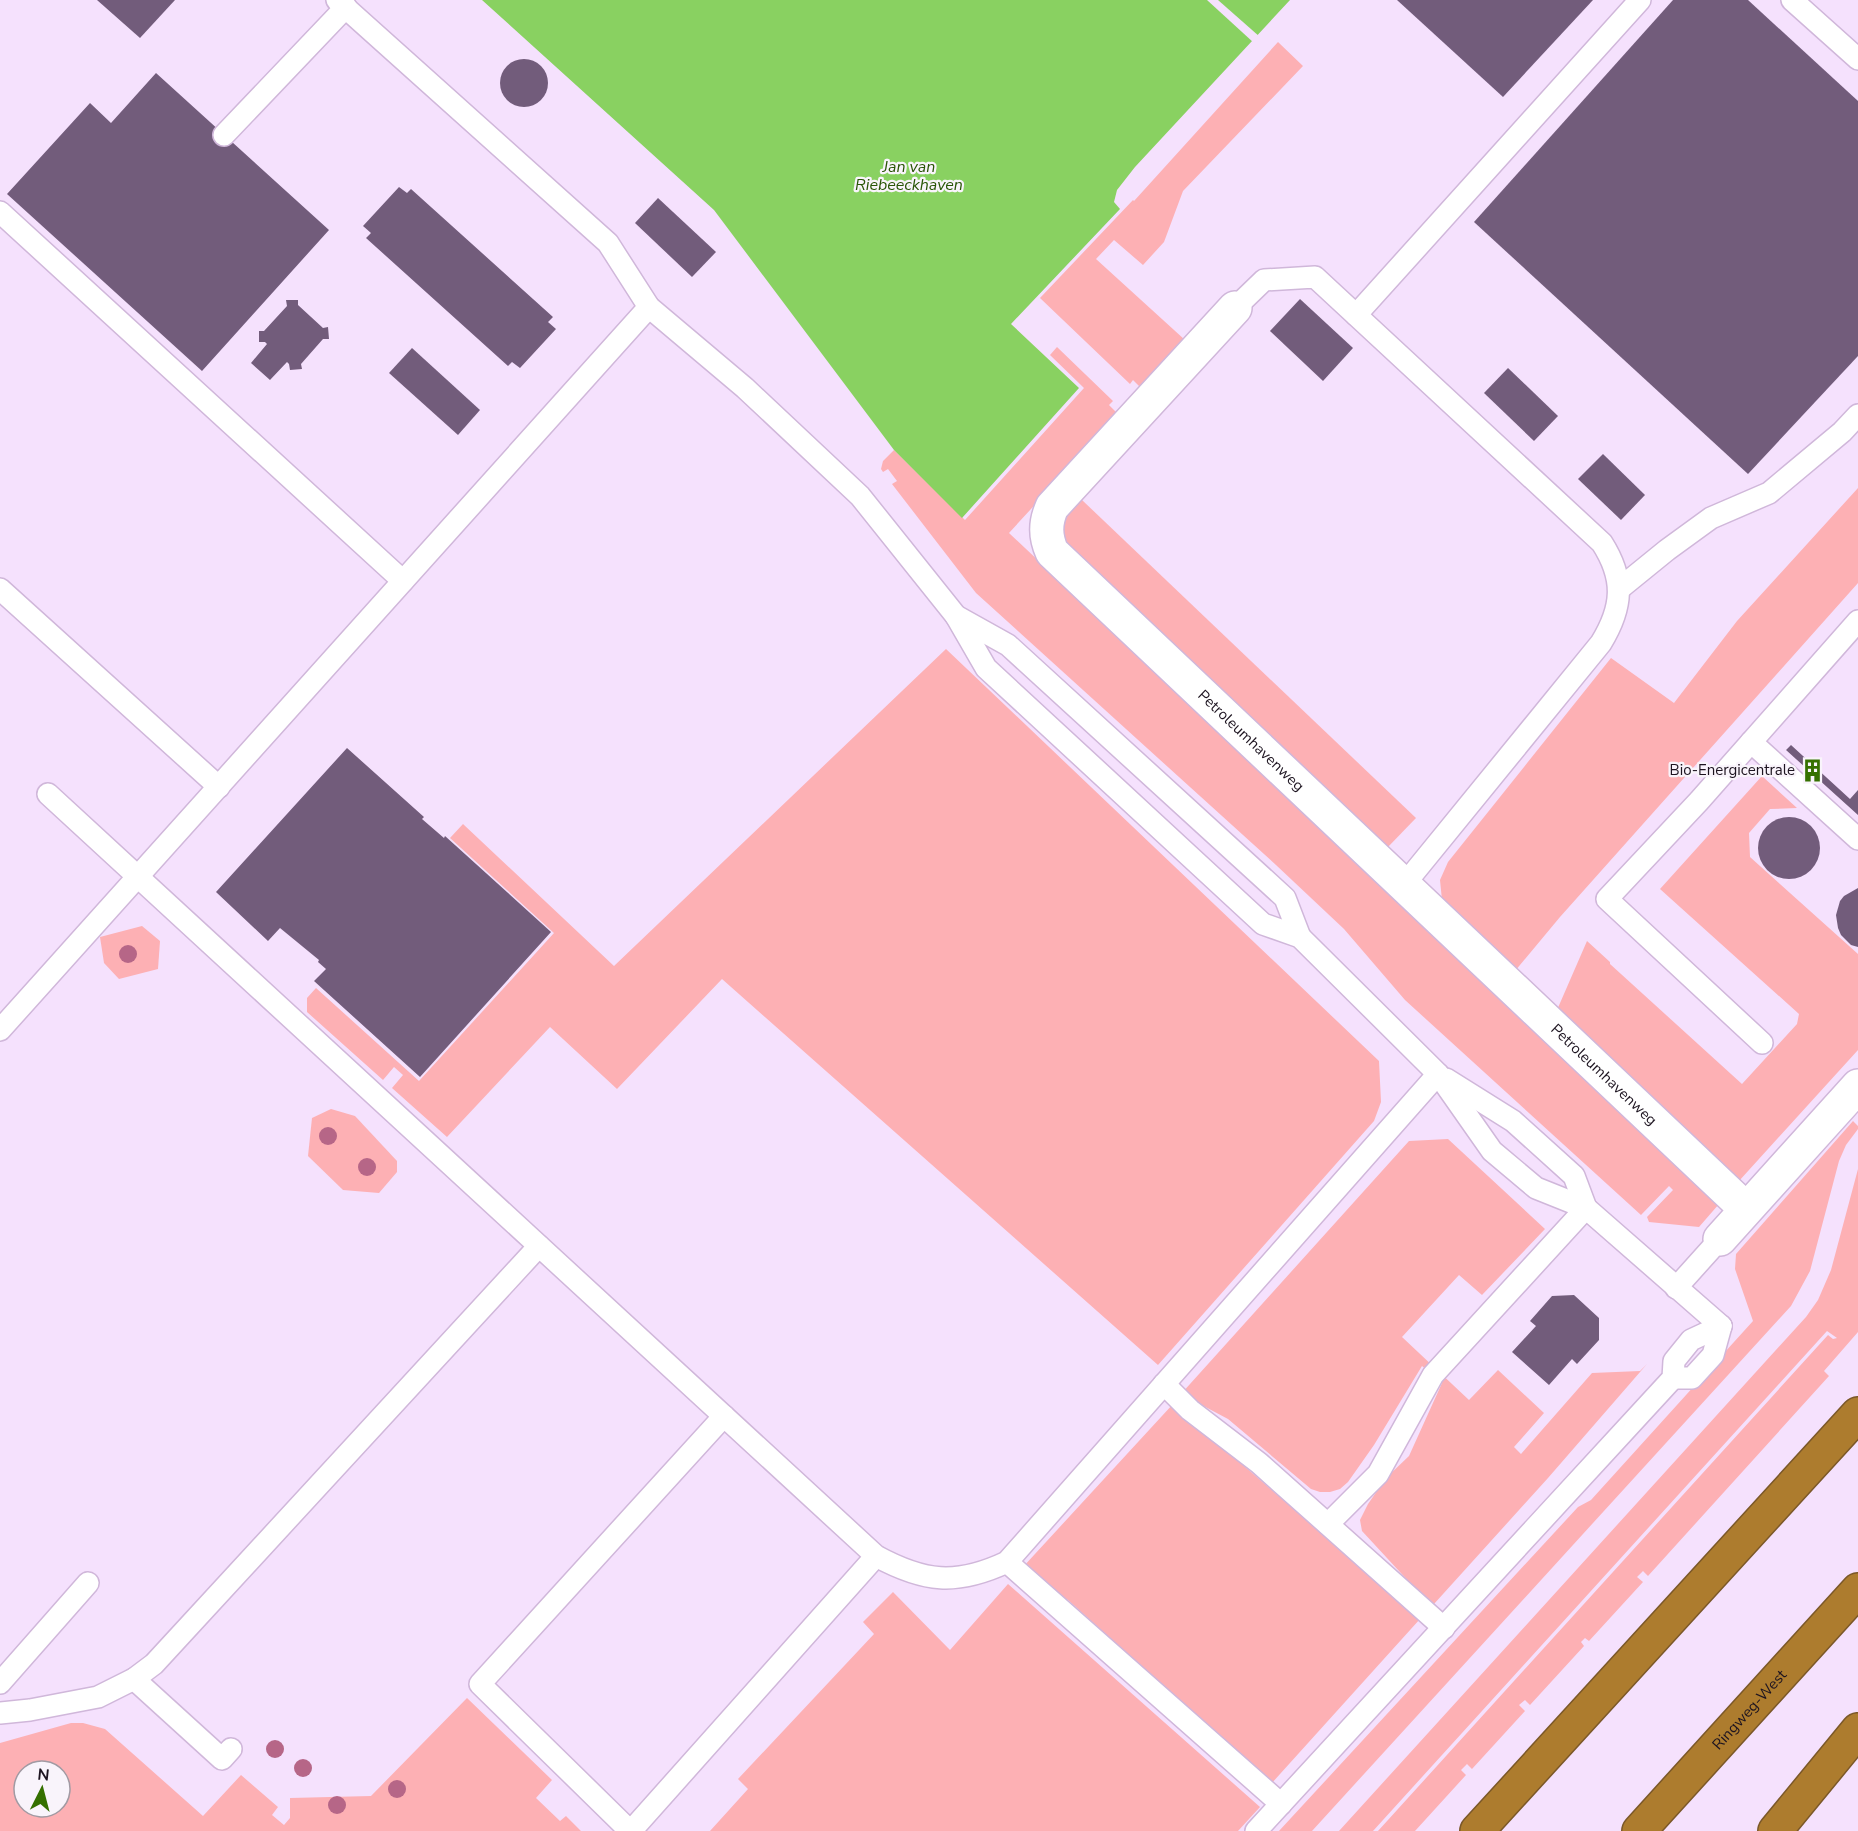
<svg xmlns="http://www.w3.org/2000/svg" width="1858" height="1831" font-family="'Nunito Sans',sans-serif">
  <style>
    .green { fill: #fdb0b4; fill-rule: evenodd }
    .water { fill: #89d161 }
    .pier { fill: #f5e1fd }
    .building { fill: #725c7b }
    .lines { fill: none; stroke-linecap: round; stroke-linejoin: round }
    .lane-casing { stroke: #d0b7da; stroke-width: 24 }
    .street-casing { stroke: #d0b7da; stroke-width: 36 }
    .highway-casing { stroke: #7b5829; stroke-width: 36 }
    .lane { stroke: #fff; stroke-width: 21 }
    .street { stroke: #fff; stroke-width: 33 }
    .highway { stroke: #ad7c2e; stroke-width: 33 }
    .tree { fill: #b66687 }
    .labels { text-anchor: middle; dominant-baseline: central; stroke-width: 4.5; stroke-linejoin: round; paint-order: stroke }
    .street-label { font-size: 15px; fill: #1d1420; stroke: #f9f4fb }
    .poi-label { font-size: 15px; fill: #1d1420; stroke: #f9f4fb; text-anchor: end }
    .water-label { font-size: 16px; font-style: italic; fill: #285505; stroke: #f9f4fb }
  </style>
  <rect width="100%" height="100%" fill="#f5e1fd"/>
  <g class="green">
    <polygon points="1278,42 1303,66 1183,191 1164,242 1143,265 1114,240 1096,259 1185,340 1141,388 1133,380 1130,384 1040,298 1133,200 1134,201"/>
    <polygon points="1057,347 1113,401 1109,405 1118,414 1009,533 1719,1204 1699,1227 1649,1222 1647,1217 1673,1190 1669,1186 1641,1215 1405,1000 1344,929 1276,865 976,593 892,484 897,481 888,469 883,472 881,469 883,461 894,450 965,520 1084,388 1050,355"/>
    <polygon points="1858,488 1858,583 1560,917 1515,971 1442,900 1440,880 1448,862 1611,658 1674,703 1737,621"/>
    <path d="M1082,500L1416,818L1387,848L1070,550C1055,526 1064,516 1082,500Z"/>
    <polygon points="946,649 1379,1061 1381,1102 1374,1121 1158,1365 722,979 617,1089 550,1027 447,1137 392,1088 403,1075 394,1067 383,1080 307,1012 307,998 316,988 419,1081 554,933 450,838 463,824 614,966"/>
    <polygon points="1762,776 1797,808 1770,809 1749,833 1750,857 1858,954 1858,1050 1739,1181 1557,1010 1587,941 1610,962 1610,964 1742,1084 1797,1024 1799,1014 1660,889"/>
    <polygon points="142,926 160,941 158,969 119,979 104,963 100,937"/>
    <polygon points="331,1109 355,1116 397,1161 397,1172 379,1193 343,1190 308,1156 312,1118"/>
    <polygon points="1853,1121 1858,1126 1858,1129 1846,1145 1839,1161 1810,1271 1791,1306 1312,1831 1279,1831 1578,1507 1591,1500 1753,1321 1735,1269 1736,1254"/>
    <polygon points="1448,1139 1545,1229 1482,1295 1459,1275 1402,1337 1469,1400 1498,1370 1544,1413 1514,1447 1521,1454 1592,1373 1640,1371 1647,1364 1548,1478 1434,1604 1411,1584 1362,1531 1360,1520 1368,1504 1386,1478 1409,1456 1442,1383 1422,1366 1374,1445 1348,1482 1340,1489 1330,1492 1320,1492 1311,1489 1228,1419 1181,1394 1409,1141"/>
    <polygon points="1858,1169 1858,1332 1824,1371 1829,1376 1648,1576 1643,1571 1637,1577 1643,1582 1589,1641 1585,1638 1581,1642 1584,1646 1530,1705 1525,1700 1519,1705 1525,1711 1472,1769 1467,1764 1461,1770 1466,1775 1415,1831 1378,1831 1828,1335 1833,1339 1837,1338 1827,1331 1373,1831 1339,1831 1806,1317 1818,1300 1831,1270"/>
    <polygon points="1173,1404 1420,1619 1271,1784 1068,1600 1050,1592 1023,1567"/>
    <polygon points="1008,1584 1260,1807 1238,1831 710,1831 748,1789 738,1779 874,1634 863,1622 893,1592 950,1650"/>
    <path d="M467,1698L552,1780L536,1798L560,1821L566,1816L581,1831H0V1743L71,1723H83L105,1729L203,1816L241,1775L278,1807L272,1815L284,1825L290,1818V1798L371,1796ZM24,1771H60V1807H24Z"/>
  </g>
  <polygon class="water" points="482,0 1290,0 1135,167 1117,190 1114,202 1120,209 1011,324 1079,388 962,518 894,450 714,210"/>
  <polygon class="pier" points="1207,0 1218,0 1260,37 1254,43"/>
  <g class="building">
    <polygon points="97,0 175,0 140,38"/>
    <polygon points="1397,0 1593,0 1503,97"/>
    <polygon points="1673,0 1748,0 1858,101 1858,356 1748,474 1474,222"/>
    <circle cx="524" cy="83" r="24"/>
    <polygon points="156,73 329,230 202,371 7,194 90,103 111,123"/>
    <polygon points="399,187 407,193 411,189 553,317 548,322 556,329 520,368 512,362 508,366 366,238 371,233 363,226"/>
    <polygon points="658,198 716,252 692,277 635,223"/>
    <polygon points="1300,299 1353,348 1323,381 1270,331"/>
    <polygon points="286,300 298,300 298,305 323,328 328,327 329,339 323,339 301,364 302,369 290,370 289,364 287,362 270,380 251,363 267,344 265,342 259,342 259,331 264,331 287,306"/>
    <polygon points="412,348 480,410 458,435 389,373"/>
    <polygon points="1508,368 1558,416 1534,441 1484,393"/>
    <polygon points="1603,454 1645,495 1621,520 1578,479"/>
    <polygon points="1791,745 1850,799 1858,790 1858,815 1786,750"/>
    <polygon points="347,748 424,817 422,819 444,838 445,836 551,932 420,1077 314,981 326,969 318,962 319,960 280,928 268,941 216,892"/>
    <circle cx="1789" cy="848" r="31"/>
    <polygon points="1858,888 1858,947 1851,945 1841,935 1838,928 1836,915 1840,901 1844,896"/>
    <polygon points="1574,1295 1599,1318 1599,1340 1577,1364 1572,1359 1549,1385 1512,1352 1536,1326 1530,1321 1552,1296"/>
  </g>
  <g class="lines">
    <defs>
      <g id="lane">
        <polyline points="337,0 608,243 649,307 745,388 860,496 956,616 1008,645 1285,898 1300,937"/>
        <polyline points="1792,0 1858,59"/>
        <polyline points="224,135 346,7"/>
        <polyline points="0,212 403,581"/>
        <path d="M1235,308L1264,280L1315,277L1602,543C1625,579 1623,607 1601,643L1403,886"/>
        <polyline points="1356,315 1640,0"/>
        <polyline points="0,589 219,787"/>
        <polyline points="1619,589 1667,550 1711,518 1769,493 1842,432 1858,415"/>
        <polyline points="956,616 986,668 1263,924 1300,937 1438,1074 1492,1151 1536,1188 1586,1208 1721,1326"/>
        <polyline points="1751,742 1858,839"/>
        <path d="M48,794L876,1556C924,1582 956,1586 1007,1562L1438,1074"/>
        <polyline points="0,1030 649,307"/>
        <polyline points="1762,1043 1607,899 1699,801 1858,621"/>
        <polyline points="1446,1079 1513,1121 1574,1176 1586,1208"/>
        <polyline points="1676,1288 1720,1239"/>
        <polyline points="1673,1378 1692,1378 1713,1355 1721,1326"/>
        <polyline points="1164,1384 1190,1410 1259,1463 1444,1628"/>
        <polyline points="1328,1524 1378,1474 1433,1375 1586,1208"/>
        <polyline points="1007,1562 1281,1804"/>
        <polyline points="134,1679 222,1759 231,1749"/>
        <polyline points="0,1683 88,1583"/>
        <polyline points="0,1713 30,1710 98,1697 134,1679 154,1664 539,1246"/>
        <polyline points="630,1831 480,1684 724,1416"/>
        <polyline points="631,1831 876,1556"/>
        <polyline points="1256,1831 1673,1378 1674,1361 1691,1340 1721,1326"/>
      </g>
      <g id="street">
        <path id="s1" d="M1235,308L1052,507C1045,523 1045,536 1052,552L1746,1209"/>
        <polyline points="1720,1239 1858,1086"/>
      </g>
      <g id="highway">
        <polyline points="1477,1831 1858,1414"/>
        <path id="s2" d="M1639,1831L1858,1590"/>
        <polyline points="1775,1831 1858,1730"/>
      </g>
    </defs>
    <use href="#lane" class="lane-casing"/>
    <use href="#street" class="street-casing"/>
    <use href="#highway" class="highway-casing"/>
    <use href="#lane" class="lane"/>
    <use href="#street" class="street"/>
    <use href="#highway" class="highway"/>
  </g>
  <g class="tree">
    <circle cx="128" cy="954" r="9"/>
    <circle cx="328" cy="1136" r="9"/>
    <circle cx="367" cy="1167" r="9"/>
    <circle cx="275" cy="1749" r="9"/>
    <circle cx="303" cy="1768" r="9"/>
    <circle cx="397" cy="1789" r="9"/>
    <circle cx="337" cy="1805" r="9"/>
  </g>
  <defs>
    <symbol id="building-bare" viewBox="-9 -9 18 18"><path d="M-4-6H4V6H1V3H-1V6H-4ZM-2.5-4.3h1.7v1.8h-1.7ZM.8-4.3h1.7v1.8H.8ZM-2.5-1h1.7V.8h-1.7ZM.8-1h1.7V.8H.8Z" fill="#357000" stroke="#f9f4fb" stroke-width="2.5" paint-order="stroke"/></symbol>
  </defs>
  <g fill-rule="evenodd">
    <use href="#building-bare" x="1796" y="754" width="33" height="33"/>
  </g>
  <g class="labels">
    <g class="street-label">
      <text stroke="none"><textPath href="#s1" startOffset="591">Petroleumhavenweg</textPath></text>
      <text stroke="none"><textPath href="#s1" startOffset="1077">Petroleumhavenweg</textPath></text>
      <text stroke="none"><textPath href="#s2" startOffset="164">Ringweg-West</textPath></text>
    </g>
    <g class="poi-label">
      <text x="1795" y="770">Bio-Energicentrale</text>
    </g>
    <g class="water-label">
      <text x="909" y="167">Jan van<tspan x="909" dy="18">Riebeeckhaven</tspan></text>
    </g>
  </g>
  <g transform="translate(42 1789) rotate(6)"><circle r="28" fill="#f9f4fb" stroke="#a19aa3" stroke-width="1.5"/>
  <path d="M0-4.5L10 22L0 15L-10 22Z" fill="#357000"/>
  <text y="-9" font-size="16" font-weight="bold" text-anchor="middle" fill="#1d1420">N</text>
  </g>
</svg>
